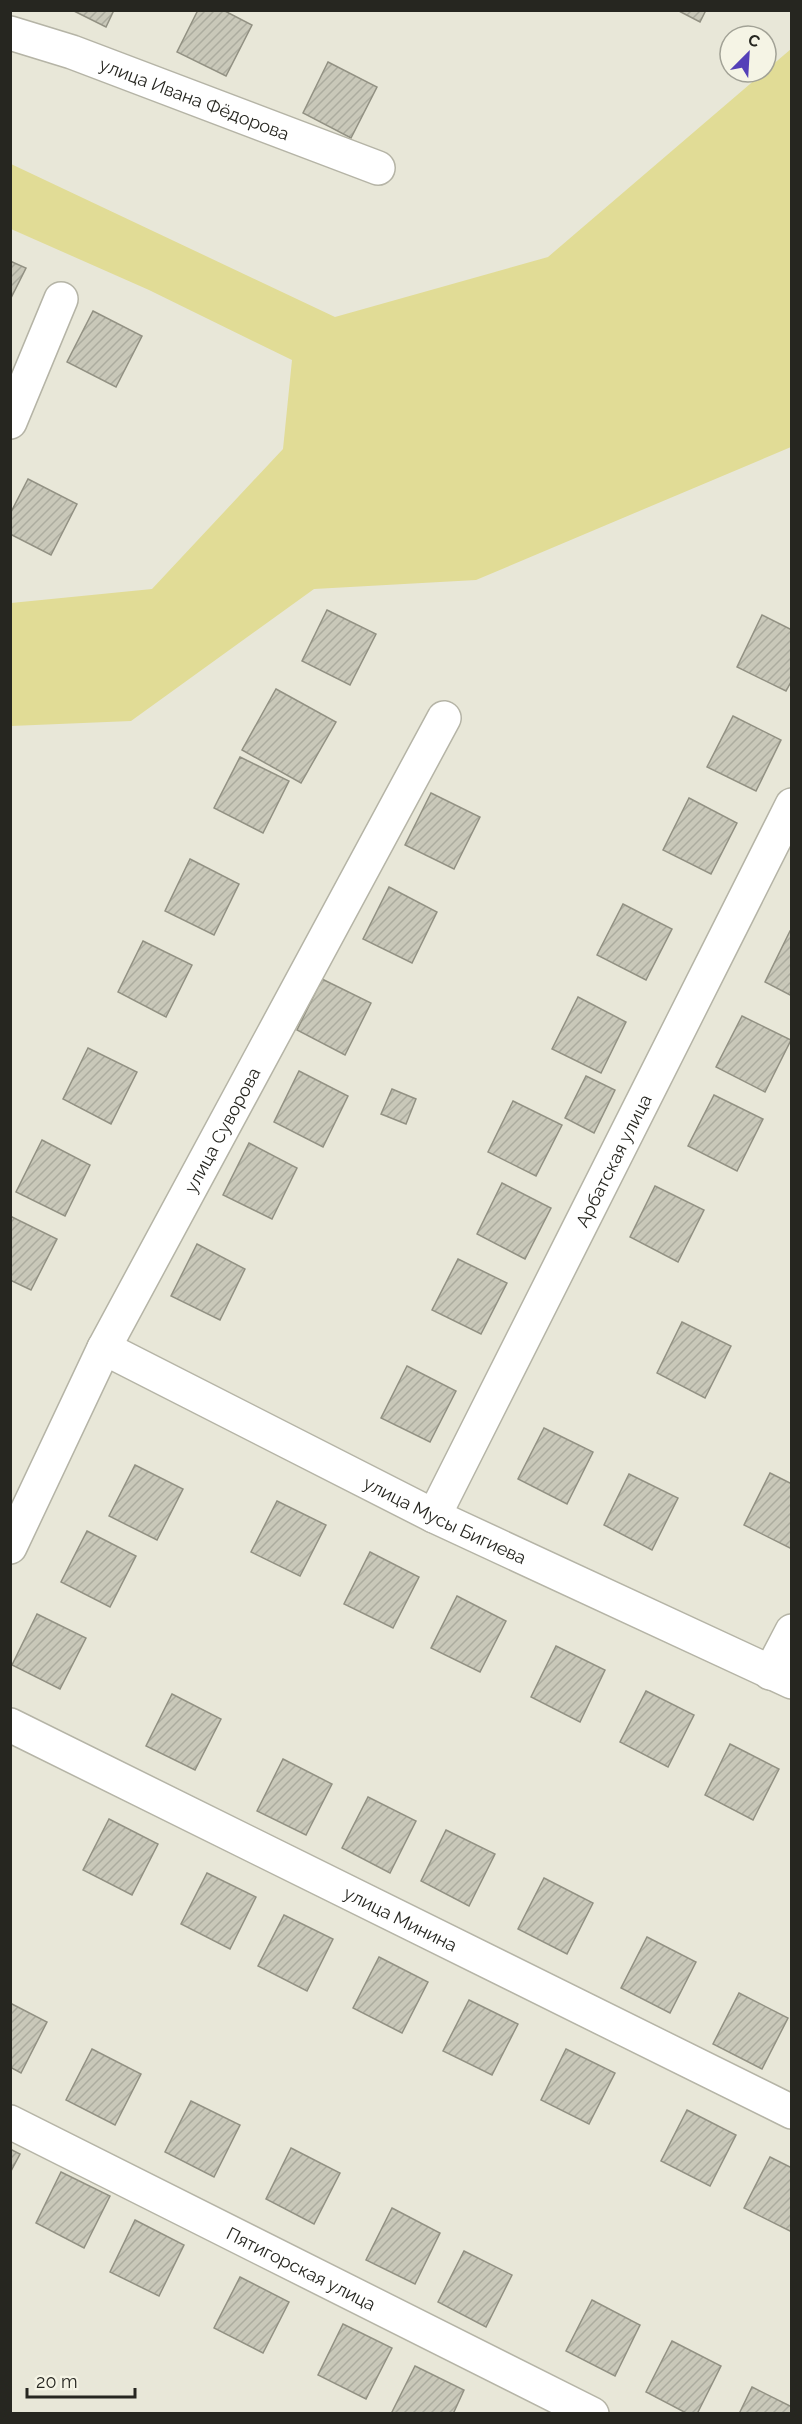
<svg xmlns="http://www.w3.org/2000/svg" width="802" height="2424" font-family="Raleway,sans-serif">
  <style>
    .green { fill: #e1dc96 }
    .building { fill: url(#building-hatch); stroke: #929183; stroke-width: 1.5 }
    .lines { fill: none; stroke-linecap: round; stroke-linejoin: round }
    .minor-casing { stroke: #b5b4a6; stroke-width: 36 }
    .minor { stroke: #fff; stroke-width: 33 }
    .labels { text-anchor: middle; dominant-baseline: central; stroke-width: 5; stroke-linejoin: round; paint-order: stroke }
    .street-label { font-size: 18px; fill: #262620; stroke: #f5f4e5 }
  </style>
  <defs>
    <pattern id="building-hatch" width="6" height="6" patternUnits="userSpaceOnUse" patternTransform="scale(1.5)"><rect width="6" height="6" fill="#c9c8b9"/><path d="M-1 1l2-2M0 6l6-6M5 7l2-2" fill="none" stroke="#acac9f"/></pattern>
  </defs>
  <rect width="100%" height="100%" fill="#e8e7d8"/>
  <polygon class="green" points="791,49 791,447 476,580 314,589 131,721 11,726 11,603 152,589 283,449 292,360 149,290 11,229 11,164 335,317 548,257"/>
  <g class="building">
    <polygon points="72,10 114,10 106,27"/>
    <polygon points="198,10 223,10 252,25 226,76 177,52"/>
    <polygon points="677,10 706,10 700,22"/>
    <polygon points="328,62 377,87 351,138 303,113"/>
    <polygon points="10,261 26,268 10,300"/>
    <polygon points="93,311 142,336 116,387 67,362"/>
    <polygon points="28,479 77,504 51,555 10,534 10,514"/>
    <polygon points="327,610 376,634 350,685 302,661"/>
    <polygon points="762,615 792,630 792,680 786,691 737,667"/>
    <polygon points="276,689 336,722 301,783 242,750"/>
    <polygon points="733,716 781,740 756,791 707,767"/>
    <polygon points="240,757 289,781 263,833 214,808"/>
    <polygon points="431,793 480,817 454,869 405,845"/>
    <polygon points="689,798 737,823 711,874 663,850"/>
    <polygon points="190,859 239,884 214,935 165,911"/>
    <polygon points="389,887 437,912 412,963 363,939"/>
    <polygon points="623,904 672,929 646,980 597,955"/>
    <polygon points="790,931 792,932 792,996 765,982"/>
    <polygon points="143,941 192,965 166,1017 118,992"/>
    <polygon points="322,979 371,1003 345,1055 297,1030"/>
    <polygon points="578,997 626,1022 601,1073 552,1049"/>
    <polygon points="742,1016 791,1040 765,1092 716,1067"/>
    <polygon points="88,1048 137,1072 111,1124 63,1099"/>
    <polygon points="299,1071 348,1096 323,1147 274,1122"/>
    <polygon points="586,1076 615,1090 594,1133 565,1118"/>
    <polygon points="392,1089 416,1099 406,1124 381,1114"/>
    <polygon points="714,1095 763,1119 737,1171 688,1146"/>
    <polygon points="513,1101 562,1125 536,1176 488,1152"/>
    <polygon points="42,1140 90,1165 65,1216 16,1192"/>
    <polygon points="249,1143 297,1168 272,1219 223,1195"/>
    <polygon points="502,1183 551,1208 525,1259 477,1234"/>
    <polygon points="655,1186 704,1210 678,1262 630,1237"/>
    <polygon points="10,1216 57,1239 31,1290 10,1280"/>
    <polygon points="197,1244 245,1269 220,1320 171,1296"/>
    <polygon points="458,1259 507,1283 481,1334 432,1310"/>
    <polygon points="682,1322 731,1346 705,1398 657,1373"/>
    <polygon points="407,1366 456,1391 430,1442 381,1418"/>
    <polygon points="544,1428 593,1452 567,1504 518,1479"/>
    <polygon points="135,1465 183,1489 157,1540 109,1516"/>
    <polygon points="770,1473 792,1484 792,1549 744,1525"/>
    <polygon points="629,1474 678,1498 652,1550 604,1525"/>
    <polygon points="277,1501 326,1525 300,1576 251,1552"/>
    <polygon points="87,1531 136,1556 110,1607 61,1582"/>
    <polygon points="370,1552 419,1577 393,1628 344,1604"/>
    <polygon points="457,1596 506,1621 480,1672 431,1648"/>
    <polygon points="37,1614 86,1638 60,1689 12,1665"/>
    <polygon points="556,1646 605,1670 580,1722 531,1697"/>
    <polygon points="646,1691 694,1715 668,1767 620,1742"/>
    <polygon points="172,1694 221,1719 195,1770 146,1746"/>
    <polygon points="730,1744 779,1769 753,1820 705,1795"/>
    <polygon points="283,1759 332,1784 306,1835 257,1811"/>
    <polygon points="368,1797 416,1821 390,1873 342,1848"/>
    <polygon points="109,1819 158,1844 132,1895 83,1870"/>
    <polygon points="446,1830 495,1854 469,1906 421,1881"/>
    <polygon points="207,1873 256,1897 230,1949 181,1924"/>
    <polygon points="544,1878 593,1903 567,1954 518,1929"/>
    <polygon points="284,1915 333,1939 307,1991 258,1966"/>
    <polygon points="647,1937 696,1962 670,2013 621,1988"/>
    <polygon points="379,1957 428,1982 402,2033 353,2008"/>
    <polygon points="739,1993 788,2018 762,2069 713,2044"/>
    <polygon points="469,2000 518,2024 492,2075 443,2051"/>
    <polygon points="10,2003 47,2022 21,2073 10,2067"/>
    <polygon points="92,2049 141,2074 115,2125 66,2100"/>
    <polygon points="566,2049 615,2073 589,2124 541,2100"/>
    <polygon points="191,2101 240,2125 214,2177 165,2152"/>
    <polygon points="687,2110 736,2135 710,2186 661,2161"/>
    <polygon points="291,2148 340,2173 314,2224 266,2199"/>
    <polygon points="10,2149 20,2154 10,2173"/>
    <polygon points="770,2157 792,2168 792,2232 744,2208"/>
    <polygon points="61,2172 110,2196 84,2248 36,2223"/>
    <polygon points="392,2208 440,2233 415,2284 366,2260"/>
    <polygon points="135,2220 184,2245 159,2296 110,2272"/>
    <polygon points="464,2251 512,2275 486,2327 438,2302"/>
    <polygon points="240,2277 289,2302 263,2353 214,2328"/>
    <polygon points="592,2300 640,2325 615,2376 566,2351"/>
    <polygon points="343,2324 392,2348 366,2399 318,2375"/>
    <polygon points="672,2341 721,2366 697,2414 688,2414 646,2392"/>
    <polygon points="415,2366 464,2390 453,2414 391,2414"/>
    <polygon points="752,2387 792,2407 792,2414 739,2414"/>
  </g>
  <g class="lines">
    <defs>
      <g id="minor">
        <path id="s1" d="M10,33L72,52L378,168"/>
        <polyline points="10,422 61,299"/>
        <path id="s2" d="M104,1348L434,1516L792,1682"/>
        <path id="s3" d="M434,1516L792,805"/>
        <path id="s4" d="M10,1547L104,1348L444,718"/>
        <polyline points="770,1673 792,1631"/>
        <path id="s5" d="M10,1725L792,2112"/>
        <path id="s6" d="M10,2122L592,2414"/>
      </g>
    </defs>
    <use href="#minor" class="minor-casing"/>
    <use href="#minor" class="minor"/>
  </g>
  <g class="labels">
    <g class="street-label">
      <text stroke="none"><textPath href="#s1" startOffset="196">улица Ивана Фёдорова</textPath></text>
      <text stroke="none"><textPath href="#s4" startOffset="468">улица Суворова</textPath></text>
      <text stroke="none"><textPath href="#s3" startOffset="398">Арбатская улица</textPath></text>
      <text stroke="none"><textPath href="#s2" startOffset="382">улица Мусы Бигиева</textPath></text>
      <text stroke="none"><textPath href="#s5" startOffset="436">улица Минина</textPath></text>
      <text stroke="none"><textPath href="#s6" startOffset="326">Пятигорская улица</textPath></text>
    </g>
  </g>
  <rect width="802" height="2424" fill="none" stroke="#262620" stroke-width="24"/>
  <g transform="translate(748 54) rotate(24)"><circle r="28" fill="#f5f4e5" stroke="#a2a296" stroke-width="1.5"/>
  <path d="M0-4.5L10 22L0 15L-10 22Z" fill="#5440b8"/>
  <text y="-9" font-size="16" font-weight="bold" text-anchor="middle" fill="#262620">С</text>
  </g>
  <path d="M27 2388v9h108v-9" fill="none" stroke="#262620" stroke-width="3"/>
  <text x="36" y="2388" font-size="18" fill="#262620" stroke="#f5f4e5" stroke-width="4.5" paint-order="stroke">20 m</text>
</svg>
